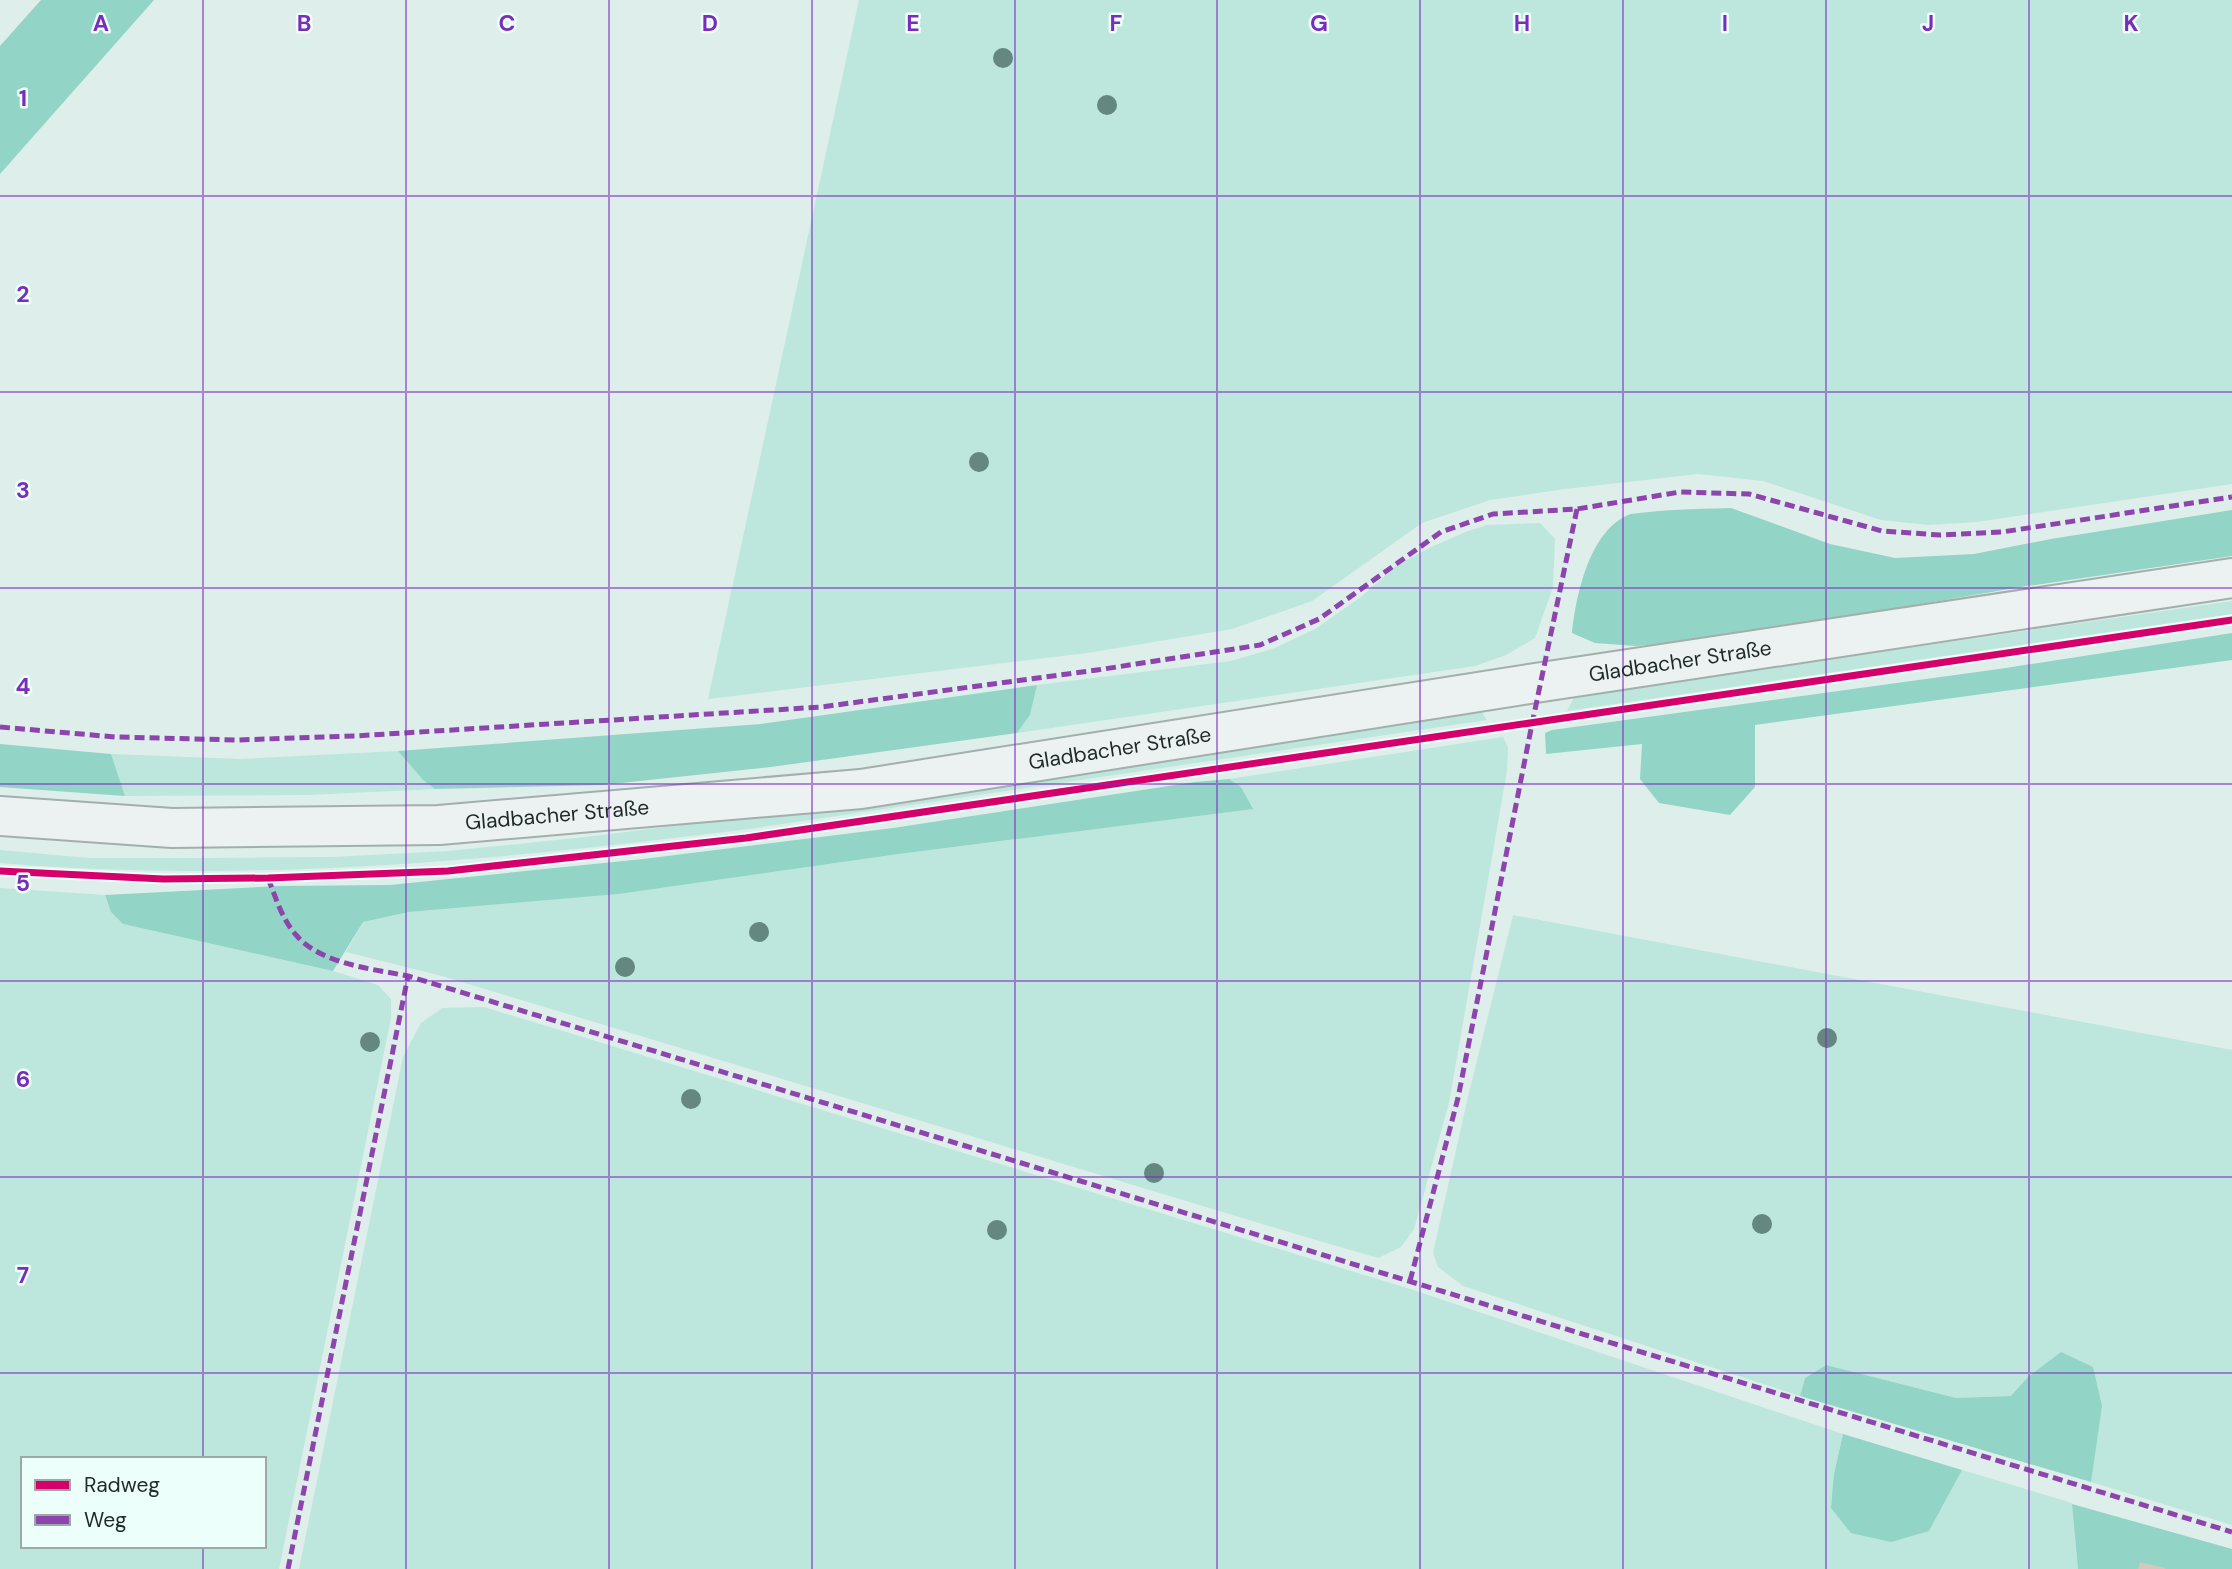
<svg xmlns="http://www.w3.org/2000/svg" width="2232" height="1569" font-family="'DM Sans',sans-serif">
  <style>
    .green { fill: #bde6dc; fill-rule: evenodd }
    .forest { fill: #92d4c6 }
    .building { fill: #cfcabd }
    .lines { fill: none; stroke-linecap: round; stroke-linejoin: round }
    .secondary-casing { stroke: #a3afac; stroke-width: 42 }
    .secondary { stroke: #ecf1f1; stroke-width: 38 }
    .quiet { stroke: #8e44ad; stroke-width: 5; stroke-dasharray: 10 5; stroke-linecap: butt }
    .cycleway-casing { stroke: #edfffa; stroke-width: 11 }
    .cycleway { stroke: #d6006c; stroke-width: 7 }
    .tree { fill: #648780 }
    .grid { fill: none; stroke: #7b2cbf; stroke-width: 2; stroke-opacity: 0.55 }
    .labels { text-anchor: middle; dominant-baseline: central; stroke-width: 5; stroke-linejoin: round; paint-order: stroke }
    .street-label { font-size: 21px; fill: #1f2a27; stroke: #edfffa }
    .grid-label { font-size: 23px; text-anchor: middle; font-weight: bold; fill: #7b2cbf; stroke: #edfffa; stroke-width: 5; stroke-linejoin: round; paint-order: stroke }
  </style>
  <rect width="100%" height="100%" fill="#deeeea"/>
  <g class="green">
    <polygon points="859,0 2232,0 2232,484 1976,522 1929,525 1881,520 1763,481 1698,474 1565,489 1490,500 1422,523 1312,601 1232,629 1087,653 708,699"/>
    <polygon points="1540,523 1555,539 1553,587 1535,638 1506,655 1475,666 1017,733 1030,715 1037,685 1231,661 1275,648 1315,629 1361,597 1396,566 1429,548 1468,531 1487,525"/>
    <polygon points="2232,601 2232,614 1567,711 1575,696"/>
    <path d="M1479,708L1487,720L749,829C501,860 250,884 0,863V850L89,858H206L332,857L448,851L586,837L720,820Z"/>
    <polygon points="1503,737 1508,747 1507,771 1449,1103 1414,1229 1401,1247 1378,1258 1282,1230 442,976 346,952 363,922 409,912 619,894 899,854 1252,809 1241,787 1229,779"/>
    <polygon points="398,751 423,780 435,789 308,795 125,796 111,754 240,759"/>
    <path d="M0,888L105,895L111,912L123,924L333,971L378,985L391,999V1018L279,1569H0ZM23,1459H264V1546H23Z"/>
    <polygon points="1513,915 2232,1050 2232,1525 2091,1482 2094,1452 2028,1377 2012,1396 1956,1398 1826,1365 1805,1378 1800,1396 1463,1286 1438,1267 1433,1253 1467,1101"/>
    <polygon points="484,1007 1407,1288 1843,1434 1834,1474 1929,1531 1962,1470 2072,1503 2078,1569 299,1569 403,1057 421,1023 442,1008"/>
  </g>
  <g class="forest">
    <polygon points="41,0 154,0 0,174 0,46"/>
    <path d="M1731,508L1830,544L1895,558L1974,554L2051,539L2232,510V556L2021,587L1710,640L1636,646L1595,643L1572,633C1576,596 1589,532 1628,515C1633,513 1643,513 1649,512C1676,509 1703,509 1731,508Z"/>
    <polygon points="2232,633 2232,660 1755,725 1755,787 1730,815 1659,803 1640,779 1642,744 1546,754 1545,733 1552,730 1999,669"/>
    <polygon points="1037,685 1030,715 1017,733 771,767 602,785 435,789 423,780 398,751 761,724"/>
    <polygon points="0,744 111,754 125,796 0,787"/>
    <polygon points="1229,779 1241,787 1253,809 899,854 619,894 409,912 363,922 333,971 123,924 111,912 105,895 278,886 390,885 643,859 893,828 1195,782"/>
    <polygon points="2061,1352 2093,1367 2102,1406 2091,1482 1800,1396 1805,1378 1826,1365 1956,1398 2011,1396 2028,1377"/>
    <polygon points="1843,1434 1962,1470 1929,1531 1891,1542 1851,1533 1831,1508 1834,1474"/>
    <polygon points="2072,1504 2232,1549 2232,1569 2078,1569"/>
  </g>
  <polygon class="building" points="2140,1562 2165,1568 2165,1569 2138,1569"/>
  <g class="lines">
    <defs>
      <g id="secondary">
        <path id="s1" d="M0,816L172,828L439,825L861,789L1542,682L2232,578"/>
      </g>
    </defs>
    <use href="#secondary" class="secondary-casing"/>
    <use href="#secondary" class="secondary"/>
    <g class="quiet">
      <polyline points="0,727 115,737 236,740 355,736 821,707 1097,670 1260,645 1319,619 1441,532 1493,514 1577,509 1680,492 1749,494 1882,531 1940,535 2002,532 2232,497"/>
      <path d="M268,878C276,898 282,920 297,936C321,964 373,969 408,976L2232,1532"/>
      <polyline points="1410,1281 1458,1098 1532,724 1577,509"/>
      <polyline points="288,1569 408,976"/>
    </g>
    <defs>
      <polyline id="cycleway" points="0,871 163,879 268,878 448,871 746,838 2232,620"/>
    </defs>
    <use href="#cycleway" class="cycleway-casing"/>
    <use href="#cycleway" class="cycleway"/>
  </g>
  <g class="tree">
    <circle cx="1003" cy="58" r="10"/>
    <circle cx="1107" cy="105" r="10"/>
    <circle cx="979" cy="462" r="10"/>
    <circle cx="759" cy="932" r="10"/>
    <circle cx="625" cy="967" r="10"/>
    <circle cx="1827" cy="1038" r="10"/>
    <circle cx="370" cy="1042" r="10"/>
    <circle cx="691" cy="1099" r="10"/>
    <circle cx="1154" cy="1173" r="10"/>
    <circle cx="1762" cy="1224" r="10"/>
    <circle cx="997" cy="1230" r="10"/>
  </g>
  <path class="grid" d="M203,0V1459M406,0V1569M609,0V1569M812,0V1569M1015,0V1569M1217,0V1569M1420,0V1569M1623,0V1569M1826,0V1569M2029,0V1569M0,196H2232M0,392H2232M0,588H2232M0,784H2232M0,981H2232M0,1177H2232M0,1373H2232M203,1546V1569"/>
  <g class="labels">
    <g class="street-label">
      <text stroke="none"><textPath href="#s1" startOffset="1692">Gladbacher Straße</textPath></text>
      <text stroke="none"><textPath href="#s1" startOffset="1125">Gladbacher Straße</textPath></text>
      <text stroke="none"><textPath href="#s1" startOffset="558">Gladbacher Straße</textPath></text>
    </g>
  </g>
  <g class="grid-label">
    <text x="101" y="31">A</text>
    <text x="304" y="31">B</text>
    <text x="507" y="31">C</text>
    <text x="710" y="31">D</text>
    <text x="913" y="31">E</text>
    <text x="1116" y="31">F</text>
    <text x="1319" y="31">G</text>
    <text x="1522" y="31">H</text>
    <text x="1725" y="31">I</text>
    <text x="1928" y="31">J</text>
    <text x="2131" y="31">K</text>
    <text x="23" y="106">1</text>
    <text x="23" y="302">2</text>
    <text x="23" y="498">3</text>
    <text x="23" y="694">4</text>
    <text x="23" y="891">5</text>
    <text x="23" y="1087">6</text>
    <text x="23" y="1283">7</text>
  </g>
  <rect x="21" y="1457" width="245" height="91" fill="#edfffa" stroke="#9baaa6" stroke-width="2"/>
  <rect x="35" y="1480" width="35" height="10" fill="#d6006c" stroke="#9baaa6" stroke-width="2"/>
  <text x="84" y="1492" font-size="21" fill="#1f2a27">Radweg</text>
  <rect x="35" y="1515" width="35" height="10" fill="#8e44ad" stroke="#9baaa6" stroke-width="2"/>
  <text x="84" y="1527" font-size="21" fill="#1f2a27">Weg</text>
</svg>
